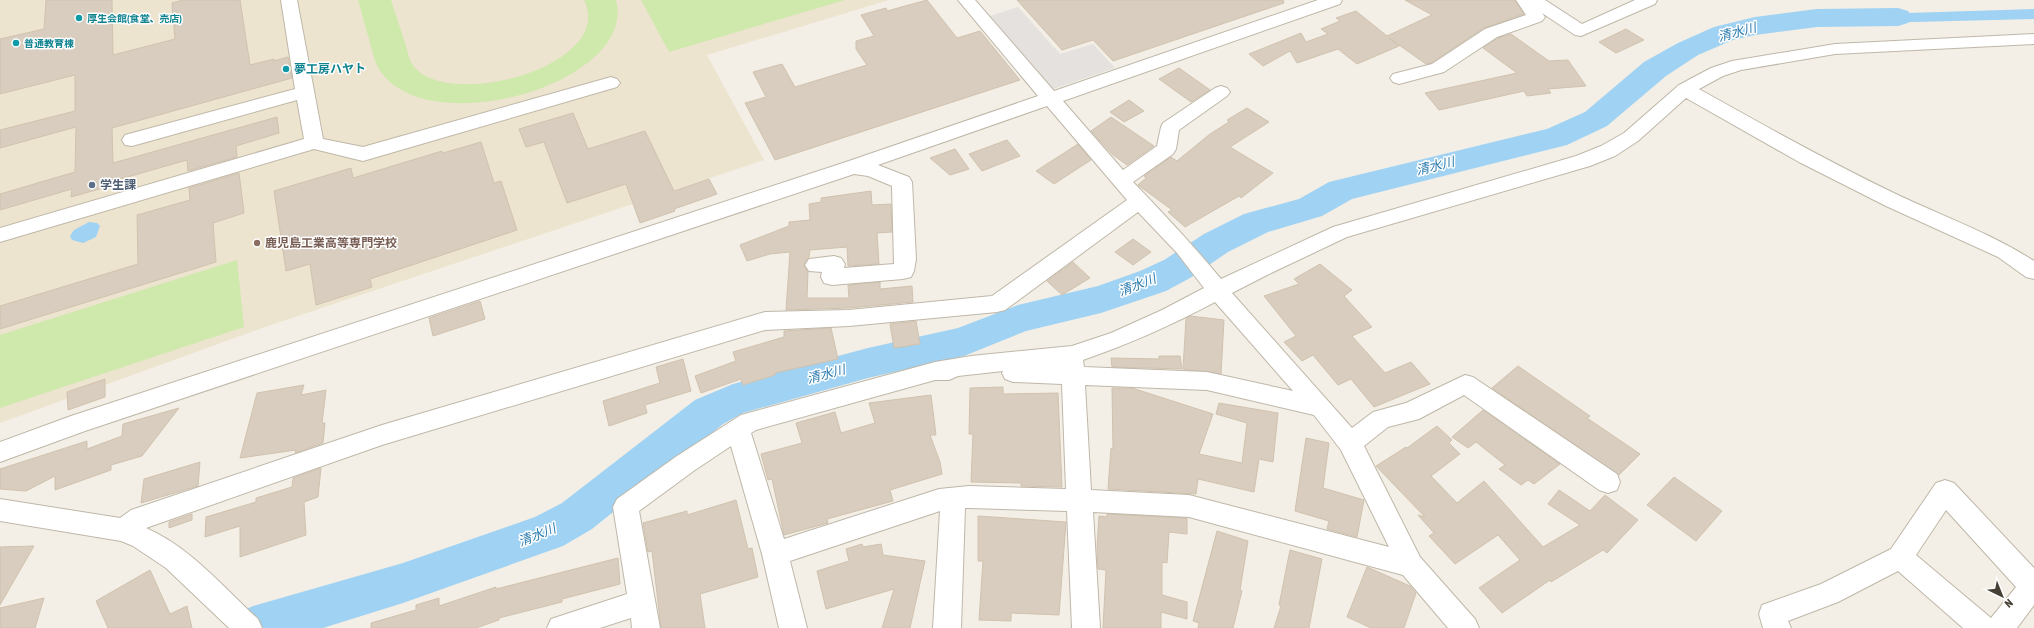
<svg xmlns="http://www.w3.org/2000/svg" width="2034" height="628" font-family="'Asap Condensed','Noto Sans JP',sans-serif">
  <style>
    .education { fill: #ede4cf }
    .green { fill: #cfe9ad }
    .parking { fill: #e4e1de }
    .water { fill: #9fd2f3 }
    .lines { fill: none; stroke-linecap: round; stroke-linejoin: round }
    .river { fill: #9fd2f3; fill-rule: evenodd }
    .building { fill: #d8cdbe; stroke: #d1c2ae }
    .minor-casing { stroke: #bfb7a8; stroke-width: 2 }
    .minor { fill: #fff; fill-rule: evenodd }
    .culture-dot { fill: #0f9aa8; stroke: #fff; stroke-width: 1.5 }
    .service-dot { fill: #5c6f8a; stroke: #fff; stroke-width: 1.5 }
    .education-dot { fill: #8d6e63; stroke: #fff; stroke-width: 1.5 }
    .labels { text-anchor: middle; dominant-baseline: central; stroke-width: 3; stroke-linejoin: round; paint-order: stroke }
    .far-culture-label { font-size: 10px; font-weight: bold; fill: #0d838f; stroke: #fff; text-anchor: start }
    .culture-label { font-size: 12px; font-weight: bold; fill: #0d838f; stroke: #fff; text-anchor: start }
    .service-label { font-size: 12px; font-weight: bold; fill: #4e5e75; stroke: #fff; text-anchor: start }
    .education-label { font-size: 12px; font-weight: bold; fill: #785e54; stroke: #fff; text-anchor: start }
    .water-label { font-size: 13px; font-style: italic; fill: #2979ae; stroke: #fff }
  </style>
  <rect width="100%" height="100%" fill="#f3efe6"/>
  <polygon class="education" points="0,0 889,0 707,55 764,160 265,327 0,423"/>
  <g class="green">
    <path d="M358,0H391C396,15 401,31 406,46C408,52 409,59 412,64C445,113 617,66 584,0H616C639,87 410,148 375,61Z"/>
    <polygon points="641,0 845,0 669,52"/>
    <polygon points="237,260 244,327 0,408 0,335"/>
  </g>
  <polygon class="parking" points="1018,7 1060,54 1093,44 1115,68 1053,89 990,16"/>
  <g class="water">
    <polygon points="2034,9 2034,19 1873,23 1846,18 1845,15"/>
    <polygon points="89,222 97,223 100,226 96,237 83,243 72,240 70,236 74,230"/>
  </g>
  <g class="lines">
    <polygon class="river" points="1898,8 1908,11 1912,17 1908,23 1898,26 1817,27 1755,35 1733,40 1698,55 1666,76 1607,126 1567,145 1352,199 1322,216 1268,232 1228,252 1190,278 1166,291 1101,313 1026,331 964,356 868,378 743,413 723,424 592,529 563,546 403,603 323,628 230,628 237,613 253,606 403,563 535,517 562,503 695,400 733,384 868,348 958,328 1018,305 1098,286 1140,271 1164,260 1204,234 1244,214 1299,199 1329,182 1547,129 1585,112 1644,62 1678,43 1714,27 1755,17 1817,9"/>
  </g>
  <g class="building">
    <polygon points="46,0 112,0 113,55 175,39 172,3 183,0 240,0 250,65 274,59 274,61 288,57 292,78 112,128 113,163 277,117 279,133 236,146 237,157 188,171 187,160 110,182 110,186 71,197 72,189 0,210 0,194 75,172 76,127 0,148 0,130 75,111 75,75 0,94 0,39 44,29"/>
    <polygon points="927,0 957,38 980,31 1020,80 775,160 745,103 766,97 753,72 782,64 795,87 867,65 856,49 856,41 874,36 861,15 886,8 887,11"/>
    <polygon points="1017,0 1283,0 1284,3 1113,61 1093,40 1062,50"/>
    <polygon points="1405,0 1515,0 1524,14 1484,28 1431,63 1426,64 1389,38 1399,46 1357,64 1338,49 1297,63 1290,51 1263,66 1249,54 1301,33 1306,42 1328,34 1321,29 1340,21 1336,18 1356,11 1387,36 1432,15"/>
    <polygon points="1626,29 1644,40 1616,53 1599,42"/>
    <polygon points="1511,34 1549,61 1568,60 1586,86 1548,89 1551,93 1527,96 1524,91 1439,110 1425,93 1517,73 1483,48 1498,38"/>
    <polygon points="1179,68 1210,90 1191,102 1159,79"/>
    <polygon points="1129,100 1144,111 1124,122 1110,112"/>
    <polygon points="1247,108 1269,122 1230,147 1273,173 1241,198 1239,196 1185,227 1168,212 1172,210 1138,185 1146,178 1144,176 1171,157 1177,161 1210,134 1229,122 1227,120"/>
    <polygon points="573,113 588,149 645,131 674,191 709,179 717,194 674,209 675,211 640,223 626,184 567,203 544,142 526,147 519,129"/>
    <polygon points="1111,117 1154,146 1127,165 1112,154 1091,131"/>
    <polygon points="1007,140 1020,156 982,171 969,154"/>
    <polygon points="481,142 494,183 501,181 517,230 370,279 372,287 316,305 310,264 286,271 274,191 351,168 353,178 442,151 443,153"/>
    <polygon points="1078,144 1091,160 1054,184 1036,171"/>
    <polygon points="955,149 969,169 950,175 930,158"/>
    <polygon points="239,173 244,213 213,223 216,262 0,329 0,306 138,264 137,215 190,200 189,188"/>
    <polygon points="871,191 872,205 891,204 892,232 877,233 879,264 848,266 847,247 810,250 809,257 804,264 808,272 807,298 849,298 848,285 880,282 880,289 912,286 913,302 849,308 786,310 790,252 770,254 747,261 740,245 789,226 789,222 810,220 809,204 821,202 821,198"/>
    <polygon points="1133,239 1151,252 1133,265 1115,252"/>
    <polygon points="1073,262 1090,278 1062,295 1047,281"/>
    <polygon points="1320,264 1352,290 1344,296 1372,327 1352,336 1385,373 1411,362 1430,384 1374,407 1351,379 1338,385 1313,355 1302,361 1284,342 1296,336 1264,296 1299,284 1294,279"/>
    <polygon points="480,301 485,319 433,336 429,318"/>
    <polygon points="1190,316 1224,320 1221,374 1183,369 1186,319"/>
    <polygon points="916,321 920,344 894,348 890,324"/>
    <polygon points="831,328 838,359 775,373 775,375 743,385 741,379 701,393 695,376 736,361 733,352 784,337 784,331"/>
    <polygon points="1159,356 1180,356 1182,369 1112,367 1111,358 1159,359"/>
    <polygon points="683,359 691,391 645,405 647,413 609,426 603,401 660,383 656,367"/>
    <polygon points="1518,366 1590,416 1587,418 1640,454 1619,475 1492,388"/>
    <polygon points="105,379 105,397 68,410 67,392"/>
    <polygon points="304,385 301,395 326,390 322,423 325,423 323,443 295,453 296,450 240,458 257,393"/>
    <polygon points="1003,387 1003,394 1058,393 1062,487 1021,486 1021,483 971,482 973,434 969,434 970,388"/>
    <polygon points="1112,388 1132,388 1213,414 1199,454 1242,463 1247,423 1216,414 1219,403 1278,413 1273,462 1259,459 1254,492 1198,479 1196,494 1108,489 1111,448 1113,449"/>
    <polygon points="931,395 936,435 930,435 940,462 942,474 890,490 893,501 827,519 828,523 784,535 772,479 768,480 761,454 802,443 796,423 835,412 841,433 875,423 869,403"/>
    <polygon points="179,408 142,456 111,465 111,470 55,490 55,476 26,491 0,489 0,469 87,441 87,449 122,436 123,424"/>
    <polygon points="1483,410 1560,464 1534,484 1528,480 1521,485 1499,469 1505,465 1476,442 1468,448 1452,437"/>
    <polygon points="1437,426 1452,440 1449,443 1460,454 1431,476 1457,503 1484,481 1543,547 1580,525 1548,504 1559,490 1590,511 1605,495 1638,520 1607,553 1603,550 1551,582 1550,580 1502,613 1479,588 1520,560 1498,535 1455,564 1429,536 1434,533 1418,515 1425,517 1376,466 1406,447 1407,448"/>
    <polygon points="1306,438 1329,443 1323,488 1364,500 1357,537 1327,529 1329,521 1295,511"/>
    <polygon points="200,462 198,486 141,503 144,479"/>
    <polygon points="321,468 318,497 304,502 306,535 240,557 240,526 205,537 206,517 256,502 256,498 292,487 293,478"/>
    <polygon points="1674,477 1722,511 1696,541 1647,505"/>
    <polygon points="736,500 748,549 752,548 758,577 700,594 705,628 661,628 652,551 648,552 643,523 687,511 687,515"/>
    <polygon points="192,514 192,520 169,528 169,522"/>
    <polygon points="1107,514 1187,518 1187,534 1169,532 1167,563 1162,562 1162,595 1187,602 1187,619 1161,612 1161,628 1103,628 1106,570 1098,569 1097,548 1099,516 1107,517"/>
    <polygon points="978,516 1066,522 1059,615 1011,613 1011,621 979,620 983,561 978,561"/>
    <polygon points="1217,531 1248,541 1240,590 1242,591 1233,628 1198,628 1199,623 1193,621"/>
    <polygon points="862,544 863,547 881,544 883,555 925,561 910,628 882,628 894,589 826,609 817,571 849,561 846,549"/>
    <polygon points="34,546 0,605 0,547"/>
    <polygon points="1290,550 1322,559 1309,628 1274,628 1281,606 1279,605"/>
    <polygon points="618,558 620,584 562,599 562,602 499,618 499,620 476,628 371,628 371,623 416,610 416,605 439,598 439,606 496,587 496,589"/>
    <polygon points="1367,567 1410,586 1416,593 1404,628 1371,628 1347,617"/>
    <polygon points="150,570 170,614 187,606 192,628 108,628 96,601"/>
    <polygon points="44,598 35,628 0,628 0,608"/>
  </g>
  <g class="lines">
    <defs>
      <g id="minor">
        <polygon points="281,0 297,0 323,139 363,147 611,77 617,79 620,83 617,87 363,161 314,149 0,242 0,228 304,139 297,100 132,146 125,145 122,140 125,135 295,89"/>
        <path d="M958,0H975L1054,91L1318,0H1342L1340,4L1063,101L1123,170L1157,146L1161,127L1163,123L1215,88L1221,86L1227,88L1230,92L1227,96L1179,130L1176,149L1173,154L1133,182C1163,213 1193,245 1221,279L1333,227L1576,156L1601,146L1624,133L1679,85L1711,68L1732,61L1835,44L2034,34V44L1835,54L1741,70L1723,76L1699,89C1765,126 1831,163 1900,196C1945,217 1992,234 2034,261V279L2026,277L1998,257L1886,206L1799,162L1686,98L1638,141L1615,156L1590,166L1347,237L1265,276L1232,293L1352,428L1373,412L1406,403L1465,375L1473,377L1617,474L1620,482L1617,490L1608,493L1599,490L1464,395L1419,419L1388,427L1364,446L1420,557L1475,619L1479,628H1448L1403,575L1189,517L1093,512L1100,628H1072L1067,511L969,508H965L961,628H933L940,511L790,561L807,628H779L762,554L731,446L695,470L639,511L660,628H632L631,618L600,628H547L551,619L627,594L613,507L617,499L677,456L741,415L935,362L971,356L1072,346L1111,333L1162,310L1204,288L1177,253L1138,212L1005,310L997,312L849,326L765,330L382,445L146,528C190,547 223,587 258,619L262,628H229L166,568L133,546L121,541L0,521V499L120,518L131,510L140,507L382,425L765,312L849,310L992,296L1127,200L1047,106L878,165L909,177L912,182L916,259L914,271L911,277L903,279L832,285L824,283L821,277L822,272L809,271L805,265L809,259L834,256L841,258L845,264L844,268L894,264L892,186L868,176L854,174L85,431L0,462V442L71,416L846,162L1038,96ZM1215,302L1293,391L1207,372L1084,367L1083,360C1129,344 1172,325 1215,302ZM1003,371L1002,373L1005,379L1013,382L1062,384L1066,489L969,486L939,489L784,539L751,433L756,430L935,380H949L958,376ZM1085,385L1207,390L1314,415L1341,450L1389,547L1189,495L1091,490Z"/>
        <polygon points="1516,0 1545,0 1582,24 1635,0 1657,0 1655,4 1581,36 1575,35 1542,13 1545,17 1542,21 1497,37 1444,72 1399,84 1393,82 1390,78 1393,74 1432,64 1485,29 1526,15"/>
        <path d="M1945,480L1954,483L2034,568V605L2017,628H1963L1898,571L1838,602L1788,621L1791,628H1763L1759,614L1762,605L1821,584L1891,549L1936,483ZM1946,510L2016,587L1991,618L1916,555Z"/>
      </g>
    </defs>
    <use href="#minor" class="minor-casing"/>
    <use href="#minor" class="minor"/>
  </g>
  <g class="culture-dot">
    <circle cx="79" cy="18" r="4"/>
    <circle cx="16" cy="43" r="4"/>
    <circle cx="286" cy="69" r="4"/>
  </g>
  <circle class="service-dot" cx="92" cy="185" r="4"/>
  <circle class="education-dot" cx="257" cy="243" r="4"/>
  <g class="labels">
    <g class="far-culture-label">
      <text x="87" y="18">厚生会館(食堂、売店)</text>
      <text x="24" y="43">普通教育棟</text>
    </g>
    <g class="culture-label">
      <text x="294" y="69">夢工房ハヤト</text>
    </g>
    <g class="service-label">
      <text x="100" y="185">学生課</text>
    </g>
    <g class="education-label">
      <text x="265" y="243">鹿児島工業高等専門学校</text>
    </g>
    <g class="water-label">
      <text transform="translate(1737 32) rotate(-15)">清水川</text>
      <text transform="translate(1435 166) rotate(-14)">清水川</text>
      <text transform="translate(1137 285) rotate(-21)">清水川</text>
      <text transform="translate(826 374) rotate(-15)">清水川</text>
      <text transform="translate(537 535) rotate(-22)">清水川</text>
    </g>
  </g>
  <g transform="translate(2002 596) rotate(137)" stroke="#ffffff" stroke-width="3" paint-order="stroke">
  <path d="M0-3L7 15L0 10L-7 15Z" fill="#463f35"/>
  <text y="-6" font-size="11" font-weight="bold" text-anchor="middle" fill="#463f35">N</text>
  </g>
</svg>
